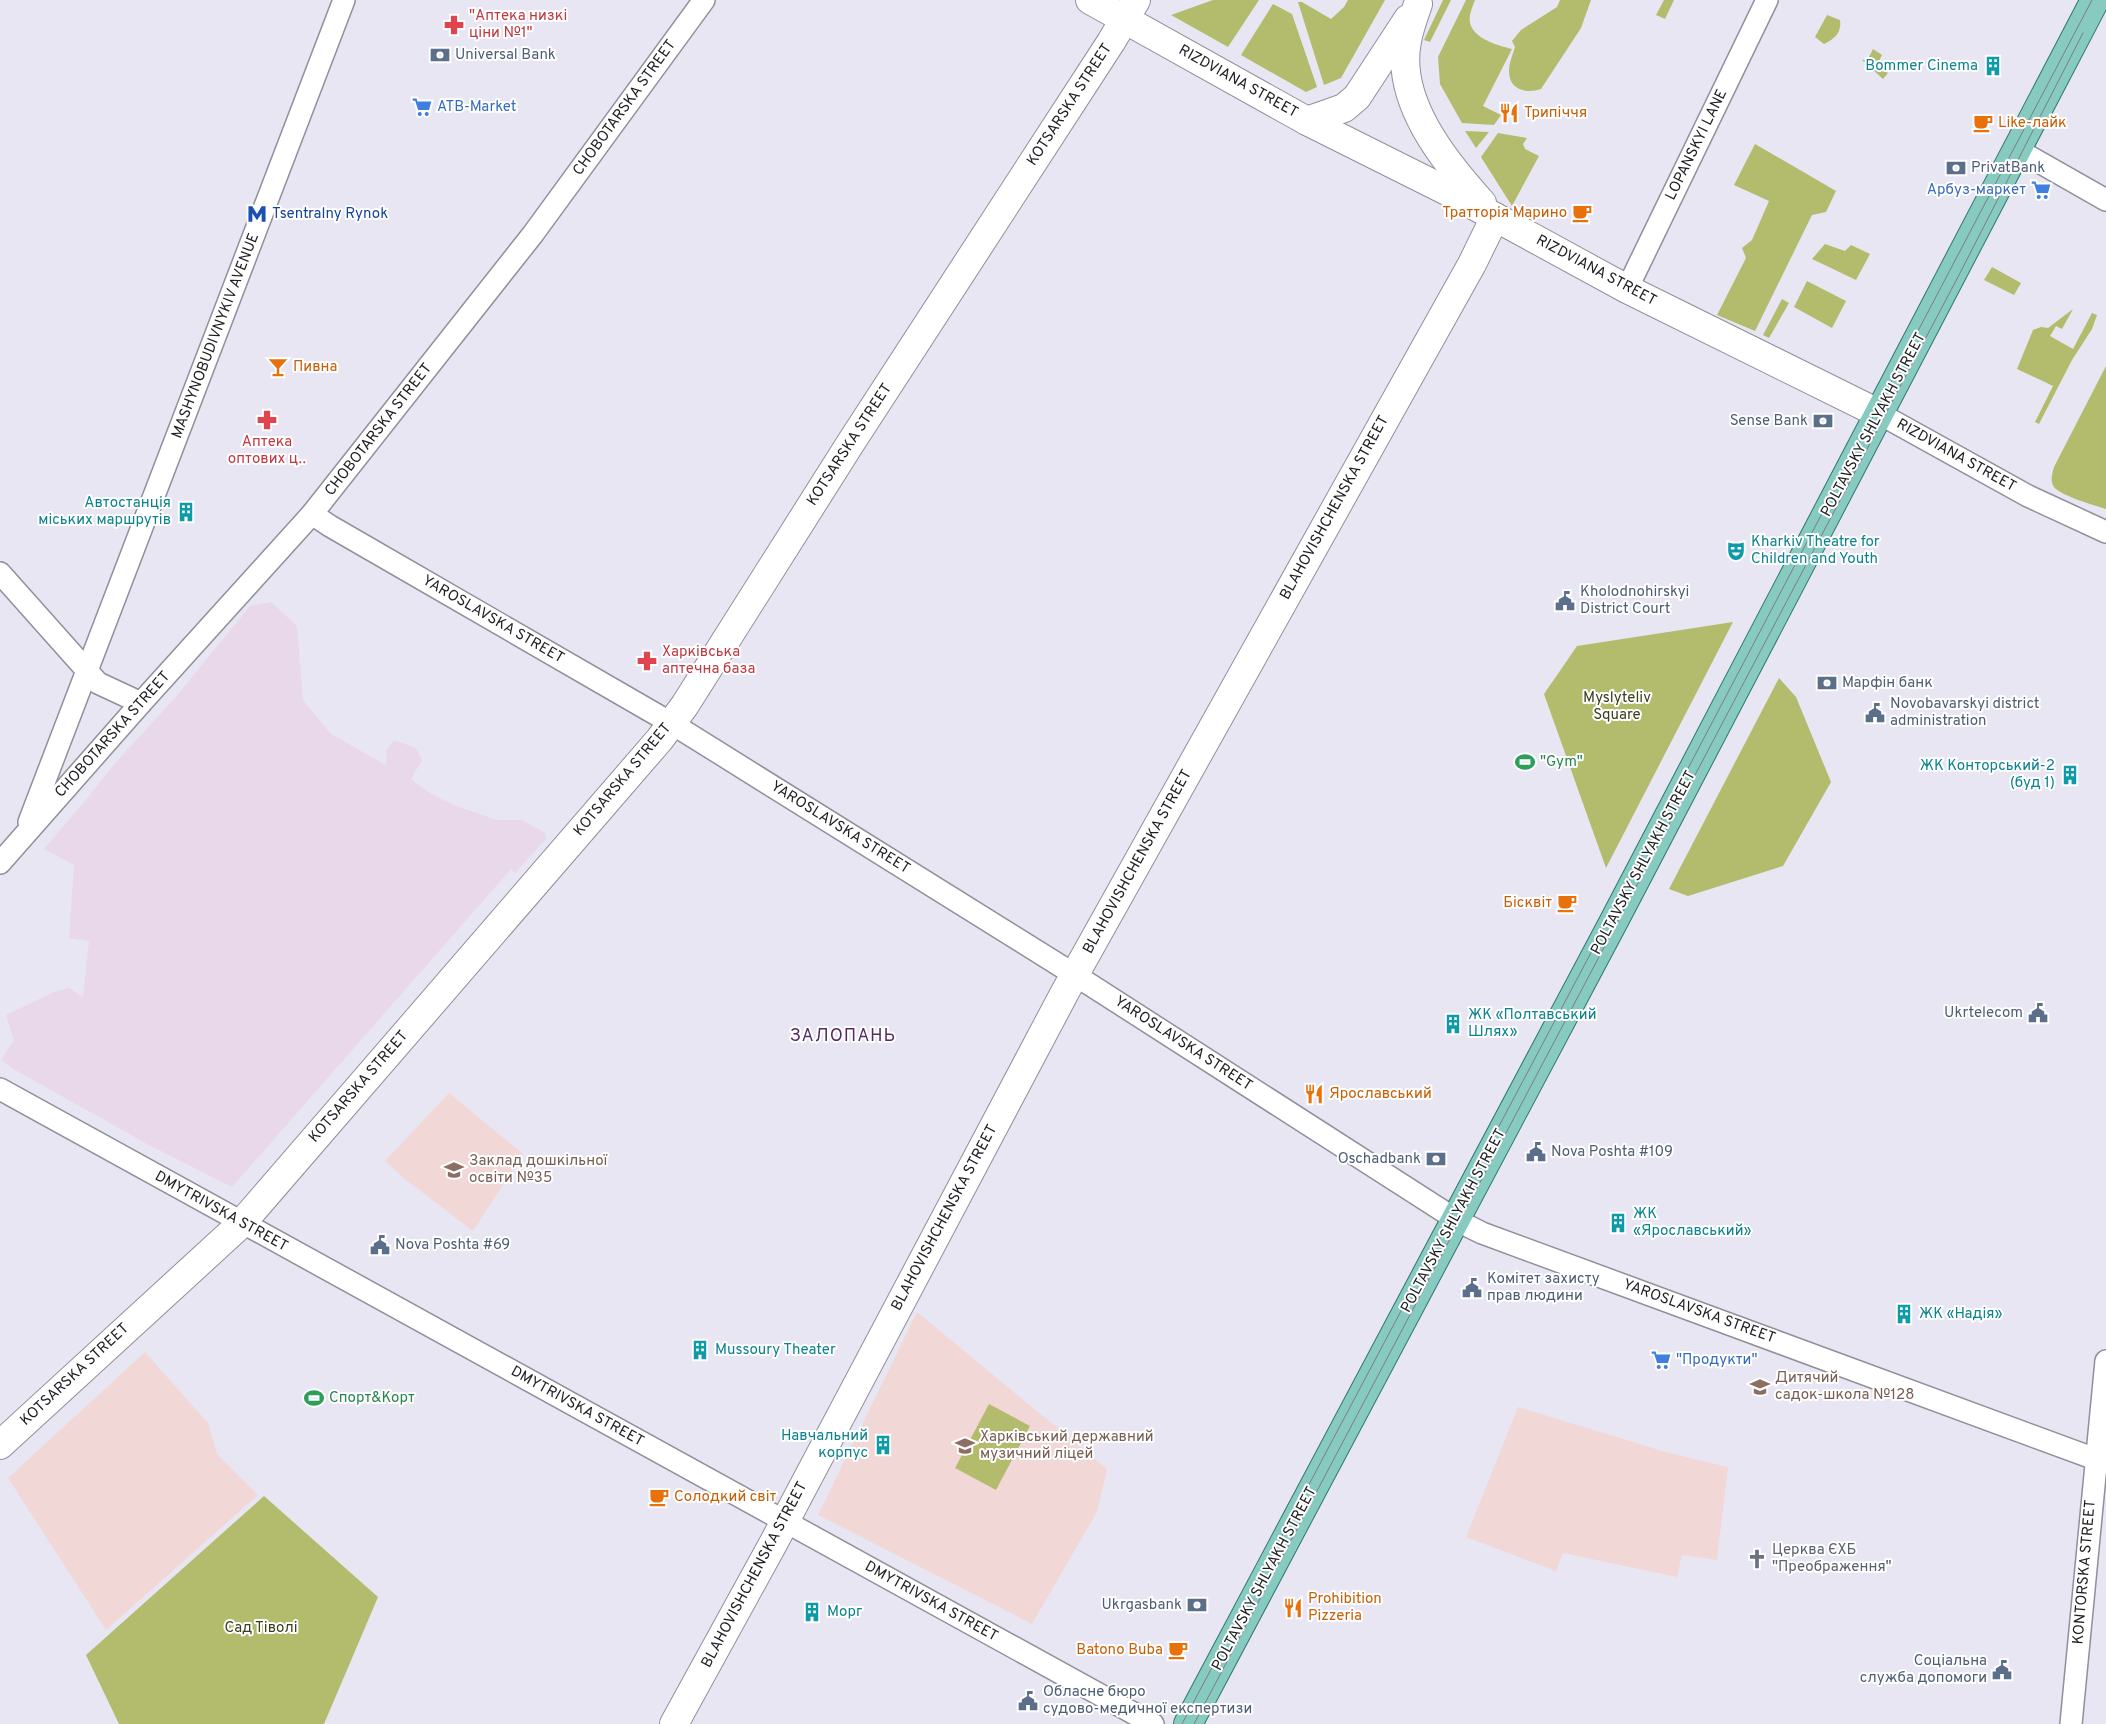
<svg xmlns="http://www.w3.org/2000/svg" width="2106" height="1724" font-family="Overpass,sans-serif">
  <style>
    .industrial { fill: #e8d8ea }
    .education { fill: #f2d7d7 }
    .green { fill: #b3bc6d }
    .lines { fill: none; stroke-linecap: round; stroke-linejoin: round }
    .street-casing { stroke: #908f9b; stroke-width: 24 }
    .secondary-casing { stroke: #908f9b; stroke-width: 30 }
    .primary-casing { stroke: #2e766d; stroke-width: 30 }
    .street { stroke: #fff; stroke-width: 21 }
    .secondary { stroke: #fff; stroke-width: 28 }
    .primary { stroke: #87cabf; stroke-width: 28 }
    .tram { stroke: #7d7c84; stroke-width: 1 }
    .labels { text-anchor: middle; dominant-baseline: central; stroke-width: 4; stroke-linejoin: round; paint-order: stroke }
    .health-label { font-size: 15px; fill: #be3a42; stroke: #fff; text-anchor: start }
    .service-label { font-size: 15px; fill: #4e5e75; stroke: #fff; text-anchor: start }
    .culture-label { font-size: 15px; fill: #0d838f; stroke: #fff; text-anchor: start }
    .street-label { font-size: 15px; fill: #1e1e22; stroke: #fff }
    .shop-label { font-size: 15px; fill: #366cbe; stroke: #fff; text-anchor: start }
    .food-label { font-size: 15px; fill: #c56008; stroke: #fff; text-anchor: start }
    .transit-label { font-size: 15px; fill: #164399; stroke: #fff; text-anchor: start }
    .park-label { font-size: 15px; fill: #3a3e1a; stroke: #fff }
    .leisure-label { font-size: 15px; fill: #27864d; stroke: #fff; text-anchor: start }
    .education-label { font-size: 15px; fill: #785e54; stroke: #fff; text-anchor: start }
    .worship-label { font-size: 15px; fill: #5b616d; stroke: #fff; text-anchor: start }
    .quarter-label { font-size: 18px; letter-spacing: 1px; fill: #542c63; stroke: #fff }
  </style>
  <rect width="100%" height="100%" fill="#e8e6f3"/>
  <polygon class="industrial" points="271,602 297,626 303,700 331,734 386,765 387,749 394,740 416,748 422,760 411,779 431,794 456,806 497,820 522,820 545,833 546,839 515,873 511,869 232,1187 147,1144 17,1071 1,1060 14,1040 6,1015 52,993 69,988 83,997 89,941 69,938 74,865 44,849 89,796 117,761 174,699 250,606"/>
  <g class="education">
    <polygon points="449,1093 523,1154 473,1231 406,1180 385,1161"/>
    <polygon points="917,1312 1107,1469 1097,1512 1032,1624 818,1515"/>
    <polygon points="145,1352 208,1423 217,1454 258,1495 106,1630 8,1478"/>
    <polygon points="1518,1407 1669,1453 1728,1467 1717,1560 1682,1555 1677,1577 1563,1553 1556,1571 1466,1537"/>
  </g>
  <g class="green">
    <polygon points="1213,0 1259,0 1228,47 1171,15"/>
    <polygon points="1348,0 1385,0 1341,78 1324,85 1298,2 1302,2 1331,19 1344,7"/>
    <polygon points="1443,0 1451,0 1430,42 1424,40"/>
    <path d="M1466,0H1475C1473,5 1471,10 1470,15C1466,37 1496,45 1512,49L1483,106L1501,115L1494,125L1462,123L1440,84L1438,57Z"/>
    <path d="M1560,0H1591L1581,28L1541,89C1526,94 1509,90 1509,71C1509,63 1513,54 1515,47L1512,41L1521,30L1557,7Z"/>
    <polygon points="1664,0 1674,0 1665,19 1656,15"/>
    <polygon points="1273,4 1292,14 1317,87 1306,92 1241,55"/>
    <path d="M1827,15L1840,20C1842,32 1835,39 1824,44L1815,37Z"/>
    <polygon points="1873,49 1882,55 1876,67 1888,73 1883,79 1862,60 1868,59"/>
    <polygon points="1465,131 1489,132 1476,148"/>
    <polygon points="1498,133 1527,138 1523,144 1525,149 1539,156 1512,206 1481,157"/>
    <polygon points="1755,144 1836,191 1826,212 1812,215 1755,331 1717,315 1746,258 1742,248 1752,240 1769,201 1734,185"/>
    <polygon points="1825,244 1845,251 1851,245 1870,254 1856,280 1812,259"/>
    <polygon points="1992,267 2021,283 2014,295 1984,280"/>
    <polygon points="1807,281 1846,301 1832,328 1794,307"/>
    <polygon points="1782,299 1789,303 1769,338 1763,335"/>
    <polygon points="2073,309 2062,329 2056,326 2050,336 2073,349 2092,313 2097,315 2092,329 2072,360 2039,424 2035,422 2053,386 2017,369 2033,330 2041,327 2048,328"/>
    <path d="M2106,366V509C2094,505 2061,496 2054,487C2050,481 2052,474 2054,467Z"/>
    <polygon points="1733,622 1606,868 1544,694 1577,646"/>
    <polygon points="1779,678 1796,697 1831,782 1783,866 1688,896 1669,889"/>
    <polygon points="989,1404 1030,1426 996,1490 955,1468"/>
    <polygon points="264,1496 378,1597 324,1724 119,1724 86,1655"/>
  </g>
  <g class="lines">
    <defs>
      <g id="street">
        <polyline points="2018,150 2106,200"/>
        <polyline points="1627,289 1767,0"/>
        <polyline points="1880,414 2028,496 2106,532"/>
        <polyline points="312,514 330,526 671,723 1075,975 1460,1222 1482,1233 2106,1463"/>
        <polyline points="0,573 98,683 141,703"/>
        <polyline points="29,822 344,0"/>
        <polyline points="0,863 141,703 312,514 533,234 704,0"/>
        <polyline points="0,1089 1153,1724"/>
        <polyline points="2071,1724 2106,1361"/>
      </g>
      <g id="secondary">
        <polyline points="1090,0 1307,121 1451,193 1627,289 1880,414"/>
        <path d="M1418,4C1414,16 1409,29 1407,41C1395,101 1445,162 1482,203"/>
        <polyline points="1307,121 1344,108 1357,97 1408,19"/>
        <polyline points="0,1445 241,1224 660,739 685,705 850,444 1111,42 1136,0"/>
        <polyline points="674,1724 774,1542 1065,992 1472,264 1495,217"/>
      </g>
      <polyline id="primary" points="1188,1724 1615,919 2095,0"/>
    </defs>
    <use href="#street" class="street-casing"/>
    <use href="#secondary" class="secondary-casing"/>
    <use href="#primary" class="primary-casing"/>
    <use href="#street" class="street"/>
    <use href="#secondary" class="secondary"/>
    <use href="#primary" class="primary"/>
    <g class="tram">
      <polyline points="1182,1724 1612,913 2092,0"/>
      <polyline points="1194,1724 1959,275 2083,33"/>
    </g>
  </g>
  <defs>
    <symbol id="pharmacy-bare" viewBox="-9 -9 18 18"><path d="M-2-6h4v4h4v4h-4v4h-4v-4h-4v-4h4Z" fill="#e0444e" stroke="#fff" stroke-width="2.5" paint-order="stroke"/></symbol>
    <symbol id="bank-bare" viewBox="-9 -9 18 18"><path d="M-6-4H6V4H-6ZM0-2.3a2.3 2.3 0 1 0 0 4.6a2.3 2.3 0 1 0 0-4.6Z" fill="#5c6f8a" stroke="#fff" stroke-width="2.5" paint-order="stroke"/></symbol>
    <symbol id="building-bare" viewBox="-9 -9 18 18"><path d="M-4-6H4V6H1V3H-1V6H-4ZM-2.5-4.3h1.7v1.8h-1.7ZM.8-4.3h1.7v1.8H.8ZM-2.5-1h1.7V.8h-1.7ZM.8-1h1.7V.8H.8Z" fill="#0f9aa8" stroke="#fff" stroke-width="2.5" paint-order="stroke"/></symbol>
    <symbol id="supermarket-bare" viewBox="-9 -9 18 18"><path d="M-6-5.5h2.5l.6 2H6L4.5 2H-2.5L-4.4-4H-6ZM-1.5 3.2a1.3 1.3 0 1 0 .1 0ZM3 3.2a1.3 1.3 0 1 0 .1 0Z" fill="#3f7fe0" stroke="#fff" stroke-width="2.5" paint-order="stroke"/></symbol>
    <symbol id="restaurant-bare" viewBox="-9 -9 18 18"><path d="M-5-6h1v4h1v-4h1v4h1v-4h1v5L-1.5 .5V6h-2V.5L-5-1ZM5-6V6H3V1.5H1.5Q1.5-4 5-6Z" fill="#e8710a" stroke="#fff" stroke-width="2.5" paint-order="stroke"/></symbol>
    <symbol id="cafe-bare" viewBox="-9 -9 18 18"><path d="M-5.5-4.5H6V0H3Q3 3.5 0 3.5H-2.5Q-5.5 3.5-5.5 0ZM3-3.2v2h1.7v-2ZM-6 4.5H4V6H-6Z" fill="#e8710a" stroke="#fff" stroke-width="2.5" paint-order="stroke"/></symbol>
    <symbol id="metro-bare" viewBox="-9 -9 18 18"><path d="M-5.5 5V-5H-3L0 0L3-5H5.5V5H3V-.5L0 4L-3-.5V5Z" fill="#1a4fb4" stroke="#fff" stroke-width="2.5" paint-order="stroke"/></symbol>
    <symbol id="bar-bare" viewBox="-9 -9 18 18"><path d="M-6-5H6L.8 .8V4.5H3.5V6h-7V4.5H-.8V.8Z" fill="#e8710a" stroke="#fff" stroke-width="2.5" paint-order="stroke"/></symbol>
    <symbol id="theatre-bare" viewBox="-9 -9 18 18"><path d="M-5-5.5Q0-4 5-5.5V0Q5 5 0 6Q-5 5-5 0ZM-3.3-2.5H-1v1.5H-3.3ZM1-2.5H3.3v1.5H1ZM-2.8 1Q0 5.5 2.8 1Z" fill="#0f9aa8" stroke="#fff" stroke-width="2.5" paint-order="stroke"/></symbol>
    <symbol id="civic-bare" viewBox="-9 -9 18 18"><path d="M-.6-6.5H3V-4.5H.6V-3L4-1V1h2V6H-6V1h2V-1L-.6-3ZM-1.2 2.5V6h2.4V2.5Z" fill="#5c6f8a" stroke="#fff" stroke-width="2.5" paint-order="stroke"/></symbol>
    <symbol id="stadium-bare" viewBox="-9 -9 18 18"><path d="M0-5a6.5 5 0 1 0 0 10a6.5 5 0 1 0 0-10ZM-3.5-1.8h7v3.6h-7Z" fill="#2e9e5b" stroke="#fff" stroke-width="2.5" paint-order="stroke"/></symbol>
    <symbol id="school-bare" viewBox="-9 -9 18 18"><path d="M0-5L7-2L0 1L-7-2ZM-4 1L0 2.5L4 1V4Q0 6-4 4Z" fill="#8d6e63" stroke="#fff" stroke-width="2.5" paint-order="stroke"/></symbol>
    <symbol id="church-bare" viewBox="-9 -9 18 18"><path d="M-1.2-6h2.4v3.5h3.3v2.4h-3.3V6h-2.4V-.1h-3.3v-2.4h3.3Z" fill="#6b7280" stroke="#fff" stroke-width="2.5" paint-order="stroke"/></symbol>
  </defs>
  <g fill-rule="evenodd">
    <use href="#pharmacy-bare" x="440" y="11" width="28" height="28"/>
    <use href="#bank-bare" x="426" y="41" width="28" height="28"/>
    <use href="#building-bare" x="1979" y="52" width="28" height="28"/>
    <use href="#supermarket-bare" x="408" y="93" width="28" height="28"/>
    <use href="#restaurant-bare" x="1495" y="99" width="28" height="28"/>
    <use href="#cafe-bare" x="1969" y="109" width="28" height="28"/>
    <use href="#bank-bare" x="1942" y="154" width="28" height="28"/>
    <use href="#supermarket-bare" x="2027" y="176" width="28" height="28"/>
    <use href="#cafe-bare" x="1568" y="199" width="28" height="28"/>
    <use href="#metro-bare" x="243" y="200" width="28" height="28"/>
    <use href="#bar-bare" x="264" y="353" width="28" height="28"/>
    <use href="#pharmacy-bare" x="253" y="406" width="28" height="28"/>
    <use href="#bank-bare" x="1809" y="407" width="28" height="28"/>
    <use href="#building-bare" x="172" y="498" width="28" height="28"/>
    <use href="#theatre-bare" x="1722" y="537" width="28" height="28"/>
    <use href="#civic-bare" x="1551" y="587" width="28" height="28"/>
    <use href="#pharmacy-bare" x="633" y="647" width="28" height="28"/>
    <use href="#bank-bare" x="1813" y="669" width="28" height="28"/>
    <use href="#civic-bare" x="1861" y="699" width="28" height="28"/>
    <use href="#stadium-bare" x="1511" y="748" width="28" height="28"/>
    <use href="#building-bare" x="2056" y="761" width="28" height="28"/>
    <use href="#cafe-bare" x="1553" y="889" width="28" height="28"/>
    <use href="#civic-bare" x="2024" y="999" width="28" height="28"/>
    <use href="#building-bare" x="1439" y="1010" width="28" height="28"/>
    <use href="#restaurant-bare" x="1300" y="1080" width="28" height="28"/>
    <use href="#civic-bare" x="1522" y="1138" width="28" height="28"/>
    <use href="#bank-bare" x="1422" y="1145" width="28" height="28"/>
    <use href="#school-bare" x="440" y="1156" width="28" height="28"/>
    <use href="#building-bare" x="1604" y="1209" width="28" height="28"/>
    <use href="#civic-bare" x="366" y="1231" width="28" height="28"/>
    <use href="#civic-bare" x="1458" y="1274" width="28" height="28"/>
    <use href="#building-bare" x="1890" y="1300" width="28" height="28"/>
    <use href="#building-bare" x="686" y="1336" width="28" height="28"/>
    <use href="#supermarket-bare" x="1647" y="1346" width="28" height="28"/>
    <use href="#school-bare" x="1746" y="1373" width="28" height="28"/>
    <use href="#stadium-bare" x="300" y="1384" width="28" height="28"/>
    <use href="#building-bare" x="869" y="1431" width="28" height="28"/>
    <use href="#school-bare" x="951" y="1432" width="28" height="28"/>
    <use href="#cafe-bare" x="645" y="1483" width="28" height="28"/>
    <use href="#church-bare" x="1743" y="1545" width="28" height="28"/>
    <use href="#bank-bare" x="1183" y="1591" width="28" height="28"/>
    <use href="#restaurant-bare" x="1279" y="1594" width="28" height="28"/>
    <use href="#building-bare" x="798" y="1598" width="28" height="28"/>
    <use href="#cafe-bare" x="1164" y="1636" width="28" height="28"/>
    <use href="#civic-bare" x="1988" y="1656" width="28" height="28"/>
    <use href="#civic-bare" x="1014" y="1687" width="28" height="28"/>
  </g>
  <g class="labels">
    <g class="health-label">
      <text x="469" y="16">"Аптека низкі<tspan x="469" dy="17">ціни №1"</tspan></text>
      <text x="267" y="442" text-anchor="middle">Аптека<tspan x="267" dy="17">оптових ц‥</tspan></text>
      <text x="662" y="652">Харківська<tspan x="662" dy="17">аптечна база</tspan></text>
    </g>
    <g class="service-label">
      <text x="455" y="55">Universal Bank</text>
      <text x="1971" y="168">PrivatBank</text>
      <text x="1808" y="421" text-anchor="end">Sense Bank</text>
      <text x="1580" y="592">Kholodnohirskyi<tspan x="1580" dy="17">District Court</tspan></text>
      <text x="1842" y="683">Марфін банк</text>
      <text x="1890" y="704">Novobavarskyi district<tspan x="1890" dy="17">administration</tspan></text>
      <text x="2023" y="1013" text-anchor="end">Ukrtelecom</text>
      <text x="1551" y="1152">Nova Poshta #109</text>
      <text x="1421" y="1159" text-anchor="end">Oschadbank</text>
      <text x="395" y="1245">Nova Poshta #69</text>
      <text x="1487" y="1279">Комітет захисту<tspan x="1487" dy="17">прав людини</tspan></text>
      <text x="1182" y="1605" text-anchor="end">Ukrgasbank</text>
      <text x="1987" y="1661" text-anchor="end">Соціальна<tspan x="1987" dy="17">служба допомоги</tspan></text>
      <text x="1043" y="1692">Обласне бюро<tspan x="1043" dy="17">судово-медичної експертизи</tspan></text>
    </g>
    <g class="culture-label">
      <text x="1978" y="66" text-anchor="end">Bommer Cinema</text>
      <text x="171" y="503" text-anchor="end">Автостанція<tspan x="171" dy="17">міських маршрутів</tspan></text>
      <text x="1751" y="542">Kharkiv Theatre for<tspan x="1751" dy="17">Children and Youth</tspan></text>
      <text x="2055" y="766" text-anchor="end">ЖК Конторський-2<tspan x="2055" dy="17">(буд 1)</tspan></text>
      <text x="1468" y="1015">ЖК «Полтавський<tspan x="1468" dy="17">Шлях»</tspan></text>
      <text x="1633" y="1214">ЖК<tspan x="1633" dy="17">«Ярославський»</tspan></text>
      <text x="1919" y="1314">ЖК «Надія»</text>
      <text x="715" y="1350">Mussoury Theater</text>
      <text x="868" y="1436" text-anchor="end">Навчальний<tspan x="868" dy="17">корпус</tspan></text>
      <text x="827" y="1612">Морг</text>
    </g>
    <g class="street-label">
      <text transform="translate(1238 82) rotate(29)">RIZDVIANA STREET</text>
      <text transform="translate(1070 105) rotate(-57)">KOTSARSKA STREET</text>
      <text transform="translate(625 108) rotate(-54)">CHOBOTARSKA STREET</text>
      <text transform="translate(1697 145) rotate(-64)">LOPANSKYI LANE</text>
      <text transform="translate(1596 271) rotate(28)">RIZDVIANA STREET</text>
      <text transform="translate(216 336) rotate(-69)">MASHYNOBUDIVNYKIV AVENUE</text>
      <text transform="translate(1874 425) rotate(-62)">POLTAVSKY SHLYAKH STREET</text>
      <text transform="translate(379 430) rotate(-52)">CHOBOTARSKA STREET</text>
      <text transform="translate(850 445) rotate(-57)">KOTSARSKA STREET</text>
      <text transform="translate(1956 456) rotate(29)">RIZDVIANA STREET</text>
      <text transform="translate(1335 508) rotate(-61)">BLAHOVISHCHENSKA STREET</text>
      <text transform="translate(493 620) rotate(30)">YAROSLAVSKA STREET</text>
      <text transform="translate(113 735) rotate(-48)">CHOBOTARSKA STREET</text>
      <text transform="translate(623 780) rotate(-50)">KOTSARSKA STREET</text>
      <text transform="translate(840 828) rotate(32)">YAROSLAVSKA STREET</text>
      <text transform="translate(1138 862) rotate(-61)">BLAHOVISHCHENSKA STREET</text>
      <text transform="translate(1644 863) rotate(-62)">POLTAVSKY SHLYAKH STREET</text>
      <text transform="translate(1183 1044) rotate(33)">YAROSLAVSKA STREET</text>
      <text transform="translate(359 1087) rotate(-49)">KOTSARSKA STREET</text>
      <text transform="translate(221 1212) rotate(29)">DMYTRIVSKA STREET</text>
      <text transform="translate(945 1218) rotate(-62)">BLAHOVISHCHENSKA STREET</text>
      <text transform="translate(1454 1221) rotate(-62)">POLTAVSKY SHLYAKH STREET</text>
      <text transform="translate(1699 1312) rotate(20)">YAROSLAVSKA STREET</text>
      <text transform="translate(75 1375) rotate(-43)">KOTSARSKA STREET</text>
      <text transform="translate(577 1407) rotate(29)">DMYTRIVSKA STREET</text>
      <text transform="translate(2085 1572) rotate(-85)">KONTORSKA STREET</text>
      <text transform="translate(755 1575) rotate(-62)">BLAHOVISHCHENSKA STREET</text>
      <text transform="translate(1265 1579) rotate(-62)">POLTAVSKY SHLYAKH STREET</text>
      <text transform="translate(931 1602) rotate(29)">DMYTRIVSKA STREET</text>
    </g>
    <g class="shop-label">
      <text x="437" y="107">ATB-Market</text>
      <text x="2026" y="190" text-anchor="end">Арбуз-маркет</text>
      <text x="1676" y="1360">"Продукти"</text>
    </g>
    <g class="food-label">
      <text x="1524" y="113">Трипіччя</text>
      <text x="1998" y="123">Like-лайк</text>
      <text x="1567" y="213" text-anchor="end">Тратторія Марино</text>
      <text x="293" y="367">Пивна</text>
      <text x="1552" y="903" text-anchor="end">Бісквіт</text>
      <text x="1329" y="1094">Ярославський</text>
      <text x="674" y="1497">Солодкий світ</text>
      <text x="1308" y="1599">Prohibition<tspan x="1308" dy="17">Pizzeria</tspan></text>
      <text x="1163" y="1650" text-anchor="end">Batono Buba</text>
    </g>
    <g class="transit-label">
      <text x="272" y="214">Tsentralny Rynok</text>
    </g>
    <g class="park-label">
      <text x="1617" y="698">Myslyteliv<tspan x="1617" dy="17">Square</tspan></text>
      <text x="261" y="1628">Сад Тіволі</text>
    </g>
    <g class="leisure-label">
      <text x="1540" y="762">"Gym"</text>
      <text x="329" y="1398">Спорт&amp;Корт</text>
    </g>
    <g class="education-label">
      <text x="469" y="1161">Заклад дошкільної<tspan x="469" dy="17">освіти №35</tspan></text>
      <text x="1775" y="1378">Дитячий<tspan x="1775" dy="17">садок-школа №128</tspan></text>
      <text x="980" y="1437">Харківський державний<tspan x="980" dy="17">музичний ліцей</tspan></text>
    </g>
    <g class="worship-label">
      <text x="1772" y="1550">Церква ЄХБ<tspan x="1772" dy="17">"Преображення"</tspan></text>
    </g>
    <g class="quarter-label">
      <text x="843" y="1036">ЗАЛОПАНЬ</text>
    </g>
  </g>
</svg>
